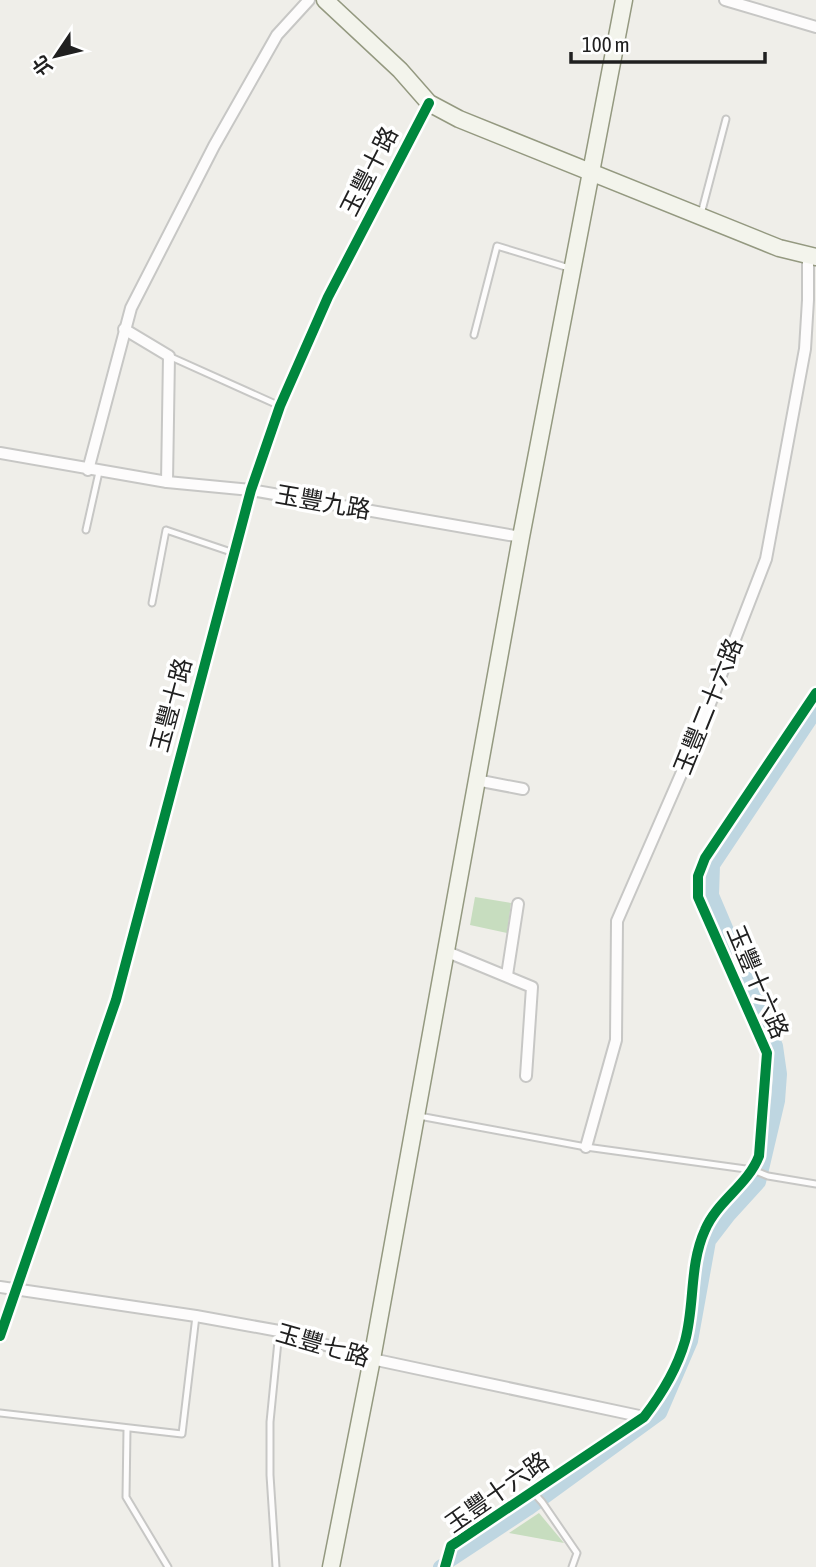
<svg xmlns="http://www.w3.org/2000/svg" width="816" height="1567" font-family="'Asap Condensed','Noto Sans TC',sans-serif">
  <style>
    .forest { fill: #c7ddbf }
    .lines { fill: none; stroke-linecap: round; stroke-linejoin: round }
    .canal { stroke: #bed6e1; stroke-width: 14 }
    .lane-casing { stroke: #c7c7c5; stroke-width: 9 }
    .street-casing { stroke: #c7c7c5; stroke-width: 14 }
    .secondary-casing { stroke: #949980; stroke-width: 19 }
    .lane { stroke: #fdfcfc; stroke-width: 5 }
    .street { stroke: #fdfcfc; stroke-width: 10 }
    .secondary { stroke: #f3f4ec; stroke-width: 16 }
    .cycleway-casing { stroke: #fff; stroke-width: 15 }
    .cycleway { stroke: #00873e; stroke-width: 10 }
    .labels { text-anchor: middle; dominant-baseline: central; stroke-width: 7; stroke-linejoin: round; paint-order: stroke }
    .street-label { font-size: 24px; fill: #202020; stroke: #fff }
  </style>
  <rect width="100%" height="100%" fill="#efeee9"/>
  <g class="forest">
    <polygon points="475,897 511,903 507,933 470,925"/>
    <polygon points="539,1513 564,1543 509,1533"/>
  </g>
  <g class="lines">
    <polyline class="canal" points="440,1567 528,1509 660,1413 691,1341 709,1241 729,1215 759,1182 778,1101 780,1074 776,1046 712,895 713,865 816,711"/>
    <defs>
      <g id="lane">
        <polyline points="701,214 726,119"/>
        <polyline points="474,335 497,246 569,268"/>
        <polyline points="171,357 280,406"/>
        <polyline points="86,530 99,472"/>
        <polyline points="152,603 166,530 234,553"/>
        <polyline points="419,1116 586,1147 753,1170 768,1176 816,1184"/>
        <polyline points="0,1413 182,1434 196,1316"/>
        <polyline points="127,1429 126,1497 168,1567"/>
        <polyline points="533,1492 542,1502 577,1553 572,1567"/>
        <polyline points="276,1567 270,1475 270,1422 279,1331"/>
      </g>
      <g id="street">
        <polyline points="725,0 816,27"/>
        <polyline points="124,329 169,356 167,482"/>
        <polyline points="0,453 167,482 251,490 521,537"/>
        <polyline points="88,470 131,308 214,146 277,35 309,0"/>
        <polyline points="476,780 523,789"/>
        <polyline points="445,951 532,987 526,1076"/>
        <polyline points="507,975 518,904"/>
        <polyline points="586,1147 616,1040 617,921 696,740 766,559 805,349 808,300 808,256"/>
        <polyline points="0,1287 196,1316 279,1331 372,1359 644,1417"/>
        <polyline points="0,1336 116,1000 251,490 280,406 328,297 429,103"/>
        <path d="M445,1567L451,1546L644,1417C661,1395 677,1369 685,1341C695,1305 689,1265 705,1230C717,1201 748,1185 759,1156L767,1053L698,897V876L705,858L816,693"/>
      </g>
      <g id="secondary">
        <polyline points="325,0 400,70 429,103 459,119 779,248 816,257"/>
        <polyline points="331,1567 372,1359 521,537 624,0"/>
      </g>
    </defs>
    <use href="#lane" class="lane-casing"/>
    <use href="#street" class="street-casing"/>
    <use href="#secondary" class="secondary-casing"/>
    <use href="#lane" class="lane"/>
    <use href="#street" class="street"/>
    <use href="#secondary" class="secondary"/>
    <defs>
      <g id="cycleway">
        <polyline points="0,1336 116,1000 251,490 280,406 328,297 429,103"/>
        <path d="M445,1567L451,1546L644,1417C661,1395 677,1369 685,1341C695,1305 689,1265 705,1230C717,1201 748,1185 759,1156L767,1053L698,897V876L705,858L816,693"/>
      </g>
    </defs>
    <use href="#cycleway" class="cycleway-casing"/>
    <use href="#cycleway" class="cycleway"/>
  </g>
  <g class="labels">
    <g class="street-label">
      <text transform="translate(369 171) rotate(-63)">玉豐十路</text>
      <text transform="translate(323 502) rotate(10)">玉豐九路</text>
      <text transform="translate(171 705) rotate(-75)">玉豐十路</text>
      <text transform="translate(708 706) rotate(-68)">玉豐二十六路</text>
      <text transform="translate(758 982) rotate(67)">玉豐十六路</text>
      <text transform="translate(323 1345) rotate(16)">玉豐七路</text>
      <text transform="translate(497 1492) rotate(-35)">玉豐十六路</text>
    </g>
  </g>
  <g transform="translate(56 56) rotate(235)" stroke="#ffffff" stroke-width="5" paint-order="stroke">
  <path d="M0-5L12 26L0 18L-12 26Z" fill="#202020"/>
  <text y="-10" font-size="19" font-weight="bold" text-anchor="middle" fill="#202020">北</text>
  </g>
  <path d="M571 52v10h194v-10" fill="none" stroke="#202020" stroke-width="3.5"/>
  <text x="582" y="52" font-size="21" fill="#202020" stroke="#ffffff" stroke-width="5" paint-order="stroke">100 m</text>
</svg>
